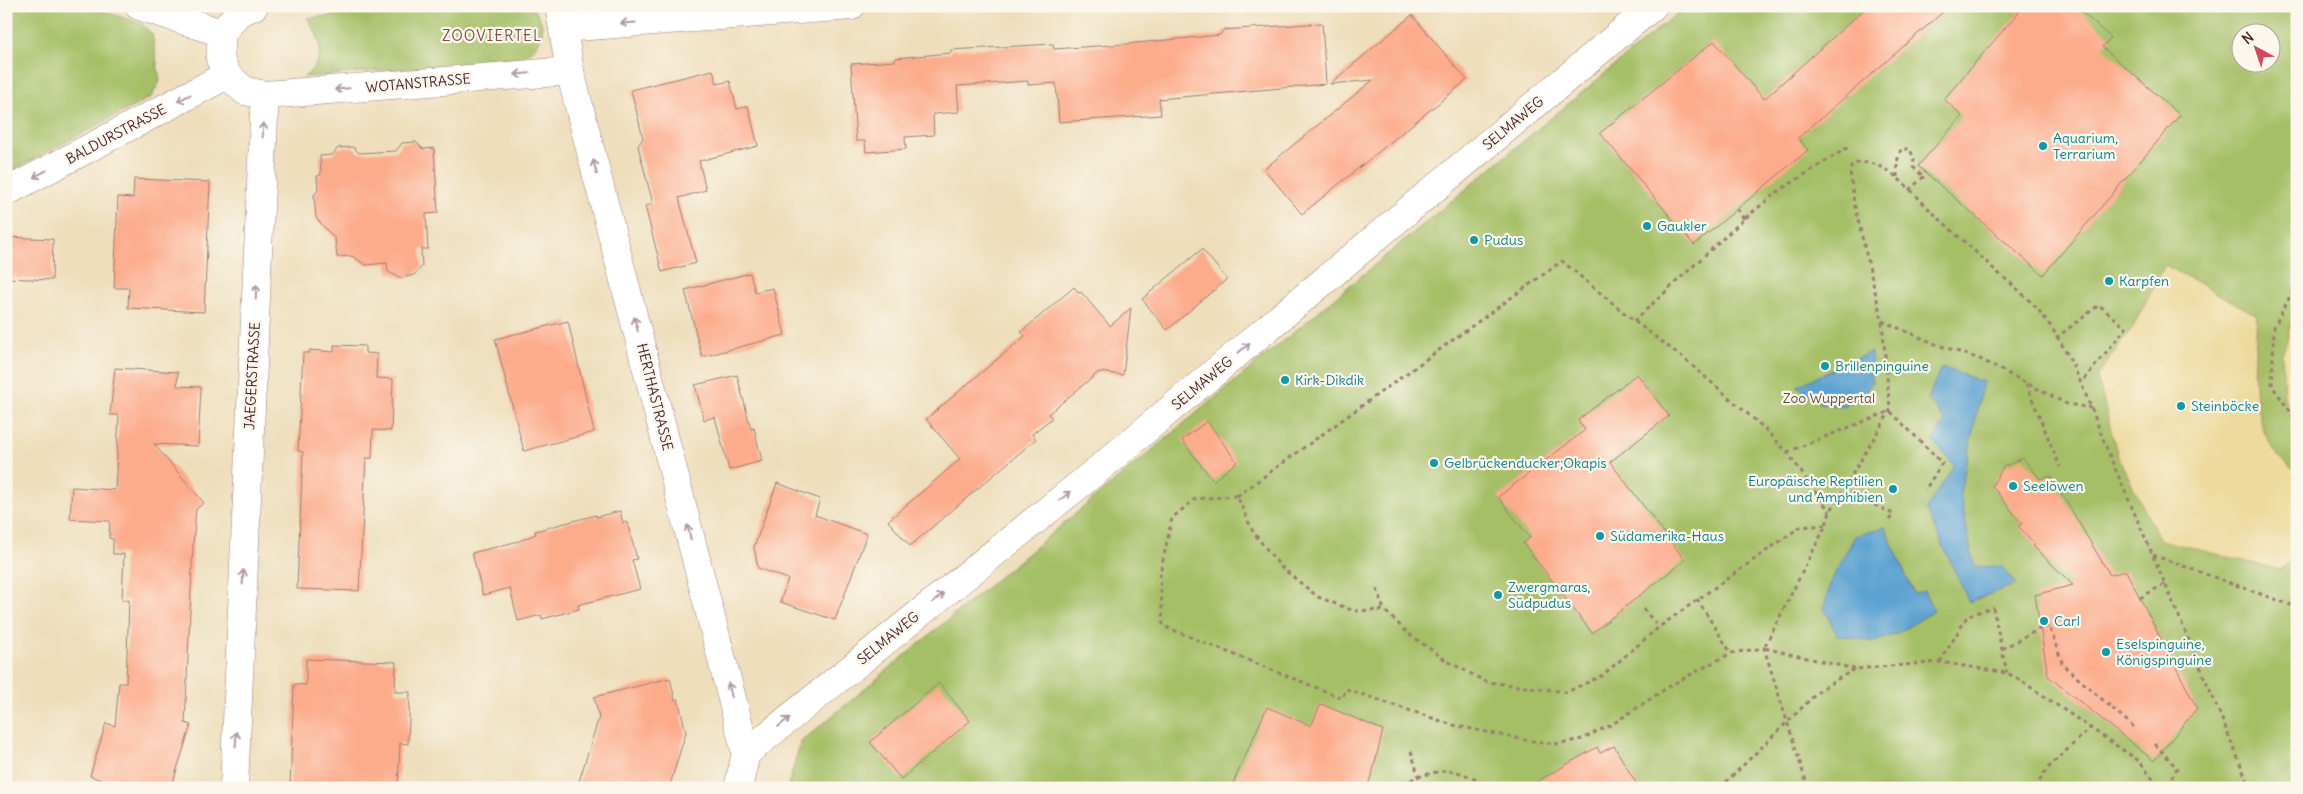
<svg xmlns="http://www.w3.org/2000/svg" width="2303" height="794" font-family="Delius,sans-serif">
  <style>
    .green { fill: #a5bf66; stroke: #786f48; fill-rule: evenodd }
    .sand { fill: #eeda9e; stroke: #9c7c64 }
    .water { fill: #5da3d2; stroke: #54617e }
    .building { fill: #fcab8b }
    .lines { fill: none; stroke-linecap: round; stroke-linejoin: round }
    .street-casing { stroke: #9c7e74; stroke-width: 29 }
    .path { stroke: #9c7e74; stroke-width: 3; stroke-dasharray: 4 4; stroke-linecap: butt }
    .street { stroke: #fff; stroke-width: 28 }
    .oneway { stroke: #ae9aa0 }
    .culture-dot { fill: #0f9aa8; stroke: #fbf7ec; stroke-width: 2 }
    .labels { text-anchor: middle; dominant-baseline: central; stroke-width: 4.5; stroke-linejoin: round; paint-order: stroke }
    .street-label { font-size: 14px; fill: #4a1f2b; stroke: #fbf7ec }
    .culture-label { font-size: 14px; fill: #0d838f; stroke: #fbf7ec; text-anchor: start }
    .park-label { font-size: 14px; fill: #654f3d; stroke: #fbf7ec }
    .neighbourhood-label { font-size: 15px; letter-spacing: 1px; fill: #88504d; stroke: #fbf7ec }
  </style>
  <rect width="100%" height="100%" fill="#fbf7ec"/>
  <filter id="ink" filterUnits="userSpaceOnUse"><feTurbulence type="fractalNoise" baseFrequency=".02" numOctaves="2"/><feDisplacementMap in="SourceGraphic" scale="10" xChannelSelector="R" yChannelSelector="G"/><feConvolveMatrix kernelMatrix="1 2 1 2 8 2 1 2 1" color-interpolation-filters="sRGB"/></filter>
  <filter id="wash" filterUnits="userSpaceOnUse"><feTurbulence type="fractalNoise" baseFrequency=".0096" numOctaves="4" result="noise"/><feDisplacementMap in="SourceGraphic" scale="20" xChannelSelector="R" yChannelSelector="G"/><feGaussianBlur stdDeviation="1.12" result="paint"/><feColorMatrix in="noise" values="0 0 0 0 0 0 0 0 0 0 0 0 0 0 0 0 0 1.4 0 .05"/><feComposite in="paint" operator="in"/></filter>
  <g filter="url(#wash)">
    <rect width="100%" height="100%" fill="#eedebc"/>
    <g class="green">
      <polygon points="6,6 88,6 142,24 152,34 160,81 151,97 6,174"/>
      <path d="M446,6H531C550,28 544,42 522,59L304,77C327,58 322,40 307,18Z"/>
      <path d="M1686,6H2297V788H787L801,742ZM2240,32H2270V62H2240Z"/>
    </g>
    <g class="sand">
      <path d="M2165,265L2257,315C2255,360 2247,411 2275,451C2280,459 2290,466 2297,473V556L2280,570L2160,540L2118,457L2097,376L2133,327Z"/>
      <polygon points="2297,310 2297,431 2284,397 2282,354"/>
    </g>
    <g class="water">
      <polygon points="1871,352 1872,382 1863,396 1841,407 1821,403 1797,386"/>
      <polygon points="1941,367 1983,382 1960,493 1974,567 2001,566 2016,584 1969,602 1926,509 1954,465 1933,441 1945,421 1928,399"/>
      <polygon points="1885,527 1914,594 1924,591 1934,611 1898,633 1875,642 1837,635 1824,608 1831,581 1855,536"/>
    </g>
    <g id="blocks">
      <g class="building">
        <polygon points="1868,6 1950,6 1798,138 1808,150 1694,245 1600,133 1714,41 1764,99"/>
        <polygon points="2024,6 2075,6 2111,38 2102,47 2180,115 2043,275 1918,166 1962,116 1944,99"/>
        <polygon points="1412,15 1467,80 1302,214 1264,169 1373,80 1330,84"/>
        <polygon points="1322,23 1326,84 1159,99 1161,115 1059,122 1056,83 1028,85 1028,81 957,86 959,112 933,114 934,135 905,137 906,149 866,152 865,141 856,141 851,64 895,61 895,58 951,53 951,50 1053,44 1054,49 1126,44 1220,35 1223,30"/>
        <polygon points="713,70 717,84 730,81 737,109 748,106 758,146 699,161 706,190 679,198 696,263 662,272 645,206 653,204 638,146 643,138 631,90"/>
        <polygon points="416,142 423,149 434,148 438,213 426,214 428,249 421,249 422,266 414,275 401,278 388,272 387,263 366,265 352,256 337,257 335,239 316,218 314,195 318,190 317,176 321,175 320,156 332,155 338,148 353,147 359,153 396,151 402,143"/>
        <polygon points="134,179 210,182 204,312 128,308 129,288 114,288 118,197 133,198"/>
        <polygon points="6,237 53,239 52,280 6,278"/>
        <polygon points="1202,249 1227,279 1167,330 1142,299"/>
        <polygon points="750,273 755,292 773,288 785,335 702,357 685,290"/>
        <polygon points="1074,287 1079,293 1081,292 1110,326 1131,308 1123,375 1099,372 1048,414 1052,418 1032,434 1036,439 910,546 888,521 960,459 926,419 1025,336 1021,332"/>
        <polygon points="568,321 594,432 524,451 495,339"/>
        <polygon points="334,345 365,346 365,353 377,354 376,378 393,379 391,431 373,430 372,458 366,458 359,591 297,589 303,452 298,451 303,353 309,353 310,350 334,352"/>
        <polygon points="115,368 178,372 177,386 201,387 198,446 154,444 204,503 196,509 193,546 185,723 191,725 171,788 106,788 107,782 90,776 106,723 115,726 119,683 126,683 129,600 122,600 124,554 113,554 113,539 109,538 110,521 70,519 72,487 115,490 119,415 110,415"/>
        <polygon points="1637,374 1669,416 1610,462 1685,560 1592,633 1523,543 1530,538 1498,497 1585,430 1578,420"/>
        <polygon points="737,375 751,429 754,428 762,461 729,470 715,417 704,420 695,385"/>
        <polygon points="1207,421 1237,462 1213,481 1182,440"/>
        <polygon points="2023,458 2040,479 2051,476 2110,575 2126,571 2197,708 2154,761 2048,676 2035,595 2073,585 2033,546 2035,544 2018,526 2022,524 1992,486 2003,467"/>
        <polygon points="777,483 820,499 815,515 867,534 835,620 780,602 788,579 758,568 754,547"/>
        <polygon points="620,511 623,523 627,522 637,559 632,560 640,589 578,605 579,609 542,619 541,615 518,621 510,588 483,595 472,553 519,541 536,534 535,531 596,515 596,517"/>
        <polygon points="306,659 396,662 395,692 410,692 408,744 400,743 398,788 290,788 294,684 306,685"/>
        <polygon points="670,678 675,700 678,699 686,732 669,788 577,788 599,717 594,697"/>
        <polygon points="939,683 970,721 901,779 870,742"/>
        <polygon points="1321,704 1383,730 1373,771 1367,788 1231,788 1267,707 1311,726"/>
        <polygon points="1614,746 1639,788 1526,788 1597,747 1600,753"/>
      </g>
    </g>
  </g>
  <g filter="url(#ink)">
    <use href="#blocks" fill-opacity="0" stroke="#9c7e74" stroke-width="1"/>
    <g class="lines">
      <defs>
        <g id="street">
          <polyline points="139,6 222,33"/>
          <polyline points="254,6 238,13 222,33 220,59 227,75 245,91 265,95 570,71"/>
          <polyline points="559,6 570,71 746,753 738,788"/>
          <polyline points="563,28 851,6"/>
          <polyline points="6,192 227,75"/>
          <polyline points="746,753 1100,468 1653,6"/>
          <polyline points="234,788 265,95"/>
        </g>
      </defs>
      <use href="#street" class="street-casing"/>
      <g class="path">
        <polyline points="1897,177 1897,162 1901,149 1910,149 1914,159 1913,167 1924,177"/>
        <polyline points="1909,190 1927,174"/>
        <polyline points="1737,209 1744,219"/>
        <polyline points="2297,283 2274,327 2272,386 2297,421"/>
        <polyline points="1634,321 1744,219 1780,190 1850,146"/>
        <polyline points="1882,321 1938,345 1980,359 2067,404 2092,408"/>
        <polyline points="2056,338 2099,305 2126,328 2082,382"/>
        <polyline points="2026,384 2060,467"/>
        <polyline points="1787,452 1890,411 1942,463 1925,490"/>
        <polyline points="1844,488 1861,498"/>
        <polyline points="1237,496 1562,261 1634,321 1681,356 1763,427 1787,452 1830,512"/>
        <polyline points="1860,498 1893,514 1888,522"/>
        <polyline points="2153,555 2291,605 2297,605"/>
        <polyline points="1377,589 1384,610"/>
        <polyline points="2140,598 2166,583"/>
        <polyline points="1697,599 1731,653"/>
        <polyline points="2291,605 2297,600"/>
        <polyline points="1643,609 1659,627"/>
        <polyline points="2002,649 2041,628 2049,626 2063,665 2136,729"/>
        <polyline points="1940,662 1968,615 1993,608 2007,673"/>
        <path d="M1855,669L1764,648L1826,525L1830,512L1890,411L1882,321L1854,203L1850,171L1852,165C1880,152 1912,192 1930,210C1952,231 1975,251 1997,272C2014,286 2031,300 2044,317C2079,364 2094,420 2117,473C2162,576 2206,679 2248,783L2240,788"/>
        <polyline points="2155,744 2177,768 2166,788"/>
        <polyline points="1411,751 1419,778"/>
        <polyline points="1411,780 1413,788"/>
        <polyline points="2248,783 2250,788"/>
        <path d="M1388,788C1407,782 1428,771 1448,771C1463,771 1478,781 1491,788"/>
        <polyline points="1720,788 1821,689 1855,669 1940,662 2007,673 2020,680 2139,761 2160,788"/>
        <polyline points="1808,788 1764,648 1731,653 1673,684 1614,723 1582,739 1556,744 1525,740 1453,725 1346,689 1342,698 1163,626 1160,574 1172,518 1195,499 1237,496 1253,532 1281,567 1318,597 1354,611 1384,610 1409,634 1447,661 1487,682 1567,692 1603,675 1659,627 1800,527 1826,525"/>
        <polyline points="2035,788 2047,769 2091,727"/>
      </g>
      <use href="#street" class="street"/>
    </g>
    <defs><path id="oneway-shaft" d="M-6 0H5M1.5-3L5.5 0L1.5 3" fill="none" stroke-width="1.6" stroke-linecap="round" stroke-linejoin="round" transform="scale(1.25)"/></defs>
    <g class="oneway">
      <use href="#oneway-shaft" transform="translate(628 23) rotate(176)"/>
      <use href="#oneway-shaft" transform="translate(522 74) rotate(175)"/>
      <use href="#oneway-shaft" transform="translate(342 89) rotate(175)"/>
      <use href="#oneway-shaft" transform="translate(184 98) rotate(152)"/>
      <use href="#oneway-shaft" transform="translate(263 130) rotate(-87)"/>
      <use href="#oneway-shaft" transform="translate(595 167) rotate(-104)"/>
      <use href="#oneway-shaft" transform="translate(40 174) rotate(152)"/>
      <use href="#oneway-shaft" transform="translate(256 292) rotate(-87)"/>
      <use href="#oneway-shaft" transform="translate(636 324) rotate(-104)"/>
      <use href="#oneway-shaft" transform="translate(1244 348) rotate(-40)"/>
      <use href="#oneway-shaft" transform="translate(1065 496) rotate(-39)"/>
      <use href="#oneway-shaft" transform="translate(689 532) rotate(-104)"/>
      <use href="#oneway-shaft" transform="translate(243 577) rotate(-87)"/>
      <use href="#oneway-shaft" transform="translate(938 598) rotate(-39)"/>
      <use href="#oneway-shaft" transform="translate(730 690) rotate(-104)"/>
      <use href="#oneway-shaft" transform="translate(784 722) rotate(-39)"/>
      <use href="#oneway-shaft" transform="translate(236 739) rotate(-87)"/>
    </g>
  </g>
  <g class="culture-dot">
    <circle cx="2043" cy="146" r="5"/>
    <circle cx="1647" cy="226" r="5"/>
    <circle cx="1474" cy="240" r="5"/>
    <circle cx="2109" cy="281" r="5"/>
    <circle cx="1825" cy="366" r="5"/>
    <circle cx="1285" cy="380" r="5"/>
    <circle cx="2181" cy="406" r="5"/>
    <circle cx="1434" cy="463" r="5"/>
    <circle cx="2013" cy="486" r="5"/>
    <circle cx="1893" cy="489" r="5"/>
    <circle cx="1600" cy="536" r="5"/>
    <circle cx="1498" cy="595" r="5"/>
    <circle cx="2044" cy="621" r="5"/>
    <circle cx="2106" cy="652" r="5"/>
  </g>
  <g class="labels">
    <g class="street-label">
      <text transform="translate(418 83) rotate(-5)">WOTANSTRASSE</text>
      <text transform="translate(1513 123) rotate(-40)">SELMAWEG</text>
      <text transform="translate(116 134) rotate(-28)">BALDURSTRASSE</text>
      <text transform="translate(252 376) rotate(-87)">JAEGERSTRASSE</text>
      <text transform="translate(1202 383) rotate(-40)">SELMAWEG</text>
      <text transform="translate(655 397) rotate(76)">HERTHASTRASSE</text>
      <text transform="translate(888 638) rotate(-39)">SELMAWEG</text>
    </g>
    <g class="culture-label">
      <text x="2053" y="138">Aquarium,<tspan x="2053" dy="16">Terrarium</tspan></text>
      <text x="1657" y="226">Gaukler</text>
      <text x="1484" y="240">Pudus</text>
      <text x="2119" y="281">Karpfen</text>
      <text x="1835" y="366">Brillenpinguine</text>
      <text x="1295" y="380">Kirk-Dikdik</text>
      <text x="2191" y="406">Steinböcke</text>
      <text x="1444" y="463">Gelbrückenducker;Okapis</text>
      <text x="1883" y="481" text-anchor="end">Europäische Reptilien<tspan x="1883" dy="16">und Amphibien</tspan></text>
      <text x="2023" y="486">Seelöwen</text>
      <text x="1610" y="536">Südamerika-Haus</text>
      <text x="1508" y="587">Zwergmaras,<tspan x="1508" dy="16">Südpudus</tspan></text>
      <text x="2054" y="621">Carl</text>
      <text x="2116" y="644">Eselspinguine,<tspan x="2116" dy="16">Königspinguine</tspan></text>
    </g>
    <g class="park-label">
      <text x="1829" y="398">Zoo Wuppertal</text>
    </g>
    <g class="neighbourhood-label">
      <text x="492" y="35">ZOOVIERTEL</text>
    </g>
  </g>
  <rect width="2303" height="794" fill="none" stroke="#fbf7ec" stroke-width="25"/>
  <g transform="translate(2256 48) rotate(320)"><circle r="24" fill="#fbf7ec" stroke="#b4a19f"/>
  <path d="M0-4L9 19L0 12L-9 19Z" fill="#d1495b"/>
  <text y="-8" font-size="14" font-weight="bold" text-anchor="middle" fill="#4a1f2b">N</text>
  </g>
</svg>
